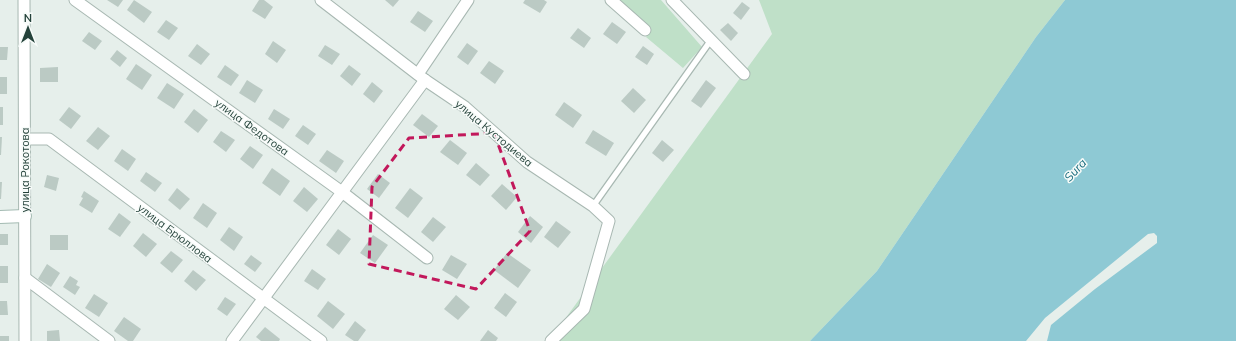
<svg xmlns="http://www.w3.org/2000/svg" width="1236" height="341" font-family="Mulish,sans-serif">
  <style>
    .green { fill: #bfe0c8 }
    .water { fill: #8ec9d4 }
    .building { fill: #bbcac4 }
    .lines { fill: none; stroke-linecap: round; stroke-linejoin: round }
    .lane-casing { stroke: #a8b8b2; stroke-width: 8 }
    .street-casing { stroke: #a8b8b2; stroke-width: 13 }
    .secondary-casing { stroke: #a4bbb3; stroke-width: 14 }
    .lane { stroke: #fff; stroke-width: 5.5 }
    .street { stroke: #fff; stroke-width: 11 }
    .secondary { stroke: #fff; stroke-width: 12 }
    .marked { fill: none; stroke: #c2185b; stroke-width: 3; stroke-dasharray: 8 5; stroke-linejoin: round }
    .labels { text-anchor: middle; dominant-baseline: central; stroke-width: 3; stroke-linejoin: round; paint-order: stroke }
    .street-label { font-size: 11px; fill: #24423a; stroke: #f7fbf9 }
    .water-label { font-size: 12px; font-style: italic; fill: #1c6f80; stroke: #f7fbf9 }
  </style>
  <rect width="100%" height="100%" fill="#e6efeb"/>
  <g class="green">
    <polygon points="619,0 661,0 702,47 683,68 646,37 651,28"/>
    <polygon points="759,0 1065,0 1036,37 877,271 810,341 549,341 772,34"/>
  </g>
  <polygon class="water" points="1065,0 1236,0 1236,341 1047,341 1051,325 1095,289 1157,243 1157,236 1154,233 1148,234 1045,318 1026,341 810,341 877,271 1036,37"/>
  <g class="building">
    <polygon points="107,0 123,0 118,7"/>
    <polygon points="134,0 152,12 144,23 127,10"/>
    <polygon points="259,0 264,0 273,7 265,19 252,11"/>
    <polygon points="385,0 399,0 393,7"/>
    <polygon points="525,0 544,0 547,2 540,13 523,3"/>
    <polygon points="742,2 750,8 741,20 733,13"/>
    <polygon points="418,11 433,21 425,32 410,22"/>
    <polygon points="166,20 178,28 169,40 157,32"/>
    <polygon points="612,22 626,32 617,44 603,34"/>
    <polygon points="728,23 738,33 731,41 720,30"/>
    <polygon points="578,28 591,38 584,48 570,38"/>
    <polygon points="89,32 102,41 95,50 82,41"/>
    <polygon points="273,41 286,50 277,63 265,54"/>
    <polygon points="467,43 478,51 468,65 457,57"/>
    <polygon points="197,44 210,54 201,65 188,56"/>
    <polygon points="325,45 340,54 332,65 318,56"/>
    <polygon points="643,46 654,54 647,65 635,57"/>
    <polygon points="0,47 8,47 7,60 0,60"/>
    <polygon points="117,50 127,58 120,67 110,59"/>
    <polygon points="489,61 504,71 495,84 480,73"/>
    <polygon points="136,64 152,75 142,90 126,79"/>
    <polygon points="225,65 239,75 231,86 217,77"/>
    <polygon points="349,65 361,74 352,86 340,76"/>
    <polygon points="58,67 58,82 40,82 40,68"/>
    <rect x="0" y="77" width="7" height="17"/>
    <polygon points="247,80 263,90 255,103 239,93"/>
    <polygon points="706,80 716,88 701,108 691,101"/>
    <polygon points="372,82 383,91 374,103 363,94"/>
    <polygon points="167,83 184,94 174,109 157,98"/>
    <polygon points="633,88 646,100 634,113 621,101"/>
    <polygon points="564,102 582,115 573,128 555,115"/>
    <rect x="0" y="107" width="3" height="18"/>
    <polygon points="69,107 81,116 71,129 59,120"/>
    <polygon points="194,109 208,120 198,133 184,122"/>
    <polygon points="274,109 290,119 283,129 268,119"/>
    <polygon points="422,114 438,126 429,137 413,125"/>
    <polygon points="303,125 316,134 308,145 295,136"/>
    <polygon points="98,127 110,136 98,150 86,141"/>
    <polygon points="593,130 614,143 606,156 585,143"/>
    <polygon points="221,131 235,140 226,152 213,142"/>
    <polygon points="0,137 2,137 1,155 0,155"/>
    <polygon points="450,140 467,153 458,165 440,152"/>
    <polygon points="662,140 674,150 663,162 652,153"/>
    <polygon points="250,146 263,155 253,169 240,159"/>
    <polygon points="122,149 136,159 128,171 114,161"/>
    <polygon points="327,150 344,161 336,173 319,161"/>
    <polygon points="476,163 490,175 480,186 466,175"/>
    <polygon points="272,168 290,181 280,196 262,183"/>
    <polygon points="146,172 162,183 155,192 140,181"/>
    <polygon points="378,174 390,183 379,198 367,189"/>
    <polygon points="47,175 59,178 56,191 44,187"/>
    <polygon points="0,182 2,182 1,199 0,199"/>
    <polygon points="502,184 517,197 506,210 491,196"/>
    <polygon points="304,187 318,199 307,212 293,201"/>
    <polygon points="177,188 190,199 180,210 168,200"/>
    <polygon points="410,188 423,198 408,218 395,208"/>
    <polygon points="84,191 99,201 92,213 79,205 83,198 81,197"/>
    <polygon points="203,203 217,213 207,228 193,218"/>
    <polygon points="119,213 131,222 120,237 108,229"/>
    <polygon points="530,216 543,227 531,243 518,232"/>
    <polygon points="433,217 446,227 433,242 421,232"/>
    <polygon points="556,221 571,232 558,248 544,237"/>
    <polygon points="229,227 243,237 234,251 220,240"/>
    <polygon points="338,229 351,239 339,255 326,245"/>
    <polygon points="143,233 157,244 146,257 133,246"/>
    <rect x="0" y="234" width="8" height="11"/>
    <rect x="50" y="235" width="18" height="15"/>
    <polygon points="373,235 388,245 375,263 360,253"/>
    <polygon points="171,251 183,260 172,273 160,263"/>
    <polygon points="507,253 531,270 518,288 494,270"/>
    <polygon points="251,255 262,263 255,272 244,264"/>
    <polygon points="451,255 467,264 457,279 442,270"/>
    <polygon points="47,264 60,273 51,287 38,279"/>
    <rect x="0" y="266" width="8" height="17"/>
    <polygon points="312,269 326,279 318,290 304,281"/>
    <polygon points="193,270 206,280 196,291 184,281"/>
    <polygon points="70,276 78,281 76,285 80,287 75,295 63,287"/>
    <polygon points="505,293 517,302 506,317 494,308"/>
    <polygon points="94,294 108,303 99,317 85,308"/>
    <polygon points="456,295 470,307 458,320 444,309"/>
    <polygon points="225,297 236,304 227,316 217,309"/>
    <polygon points="0,301 7,301 8,315 0,315"/>
    <polygon points="328,301 345,314 333,329 317,316"/>
    <polygon points="124,317 141,329 133,341 128,341 114,331"/>
    <polygon points="355,321 366,330 358,341 354,341 345,335"/>
    <polygon points="265,327 280,339 279,341 261,341 256,337"/>
    <polygon points="59,330 60,341 47,341 47,331"/>
    <polygon points="488,330 498,338 496,341 480,341"/>
    <rect x="0" y="336" width="9" height="5"/>
  </g>
  <g class="lines">
    <defs>
      <polyline id="lane" points="593,206 711,40"/>
      <g id="street">
        <polyline points="24,0 25,341"/>
        <polyline points="75,0 342,192 427,258"/>
        <polyline points="321,0 425,80 465,107 527,162 593,206 609,221 584,309 551,341"/>
        <polyline points="611,0 645,30"/>
        <polyline points="672,0 744,74"/>
        <polyline points="418,74 468,0"/>
        <polyline points="25,139 49,139 321,341"/>
        <polyline points="25,278 109,341"/>
        <polyline points="232,341 425,80"/>
      </g>
      <polyline id="secondary" points="0,217 25,216"/>
    </defs>
    <use href="#lane" class="lane-casing"/>
    <use href="#street" class="street-casing"/>
    <use href="#secondary" class="secondary-casing"/>
    <use href="#lane" class="lane"/>
    <use href="#street" class="street"/>
    <use href="#secondary" class="secondary"/>
  </g>
  <path class="marked" d="M494,133L530,231L476,289L369,264L372,187L409,138Z"/>
  <g class="labels">
    <g class="street-label">
      <text transform="translate(252 127) rotate(36)">улица Федотова</text>
      <text transform="translate(494 133) rotate(40)">улица Кустодиева</text>
      <text transform="translate(25 170) rotate(-90)">улица Рокотова</text>
      <text transform="translate(175 233) rotate(37)">улица Брюллова</text>
    </g>
    <g class="water-label">
      <text transform="translate(1075 170) rotate(-47)">Sura</text>
    </g>
  </g>
  <g transform="translate(28 28)" stroke="#f7fbf9" stroke-width="3" paint-order="stroke">
  <path d="M0-3L7 15L0 10L-7 15Z" fill="#24423a"/>
  <text y="-6" font-size="11" font-weight="bold" text-anchor="middle" fill="#24423a">N</text>
  </g>
</svg>
